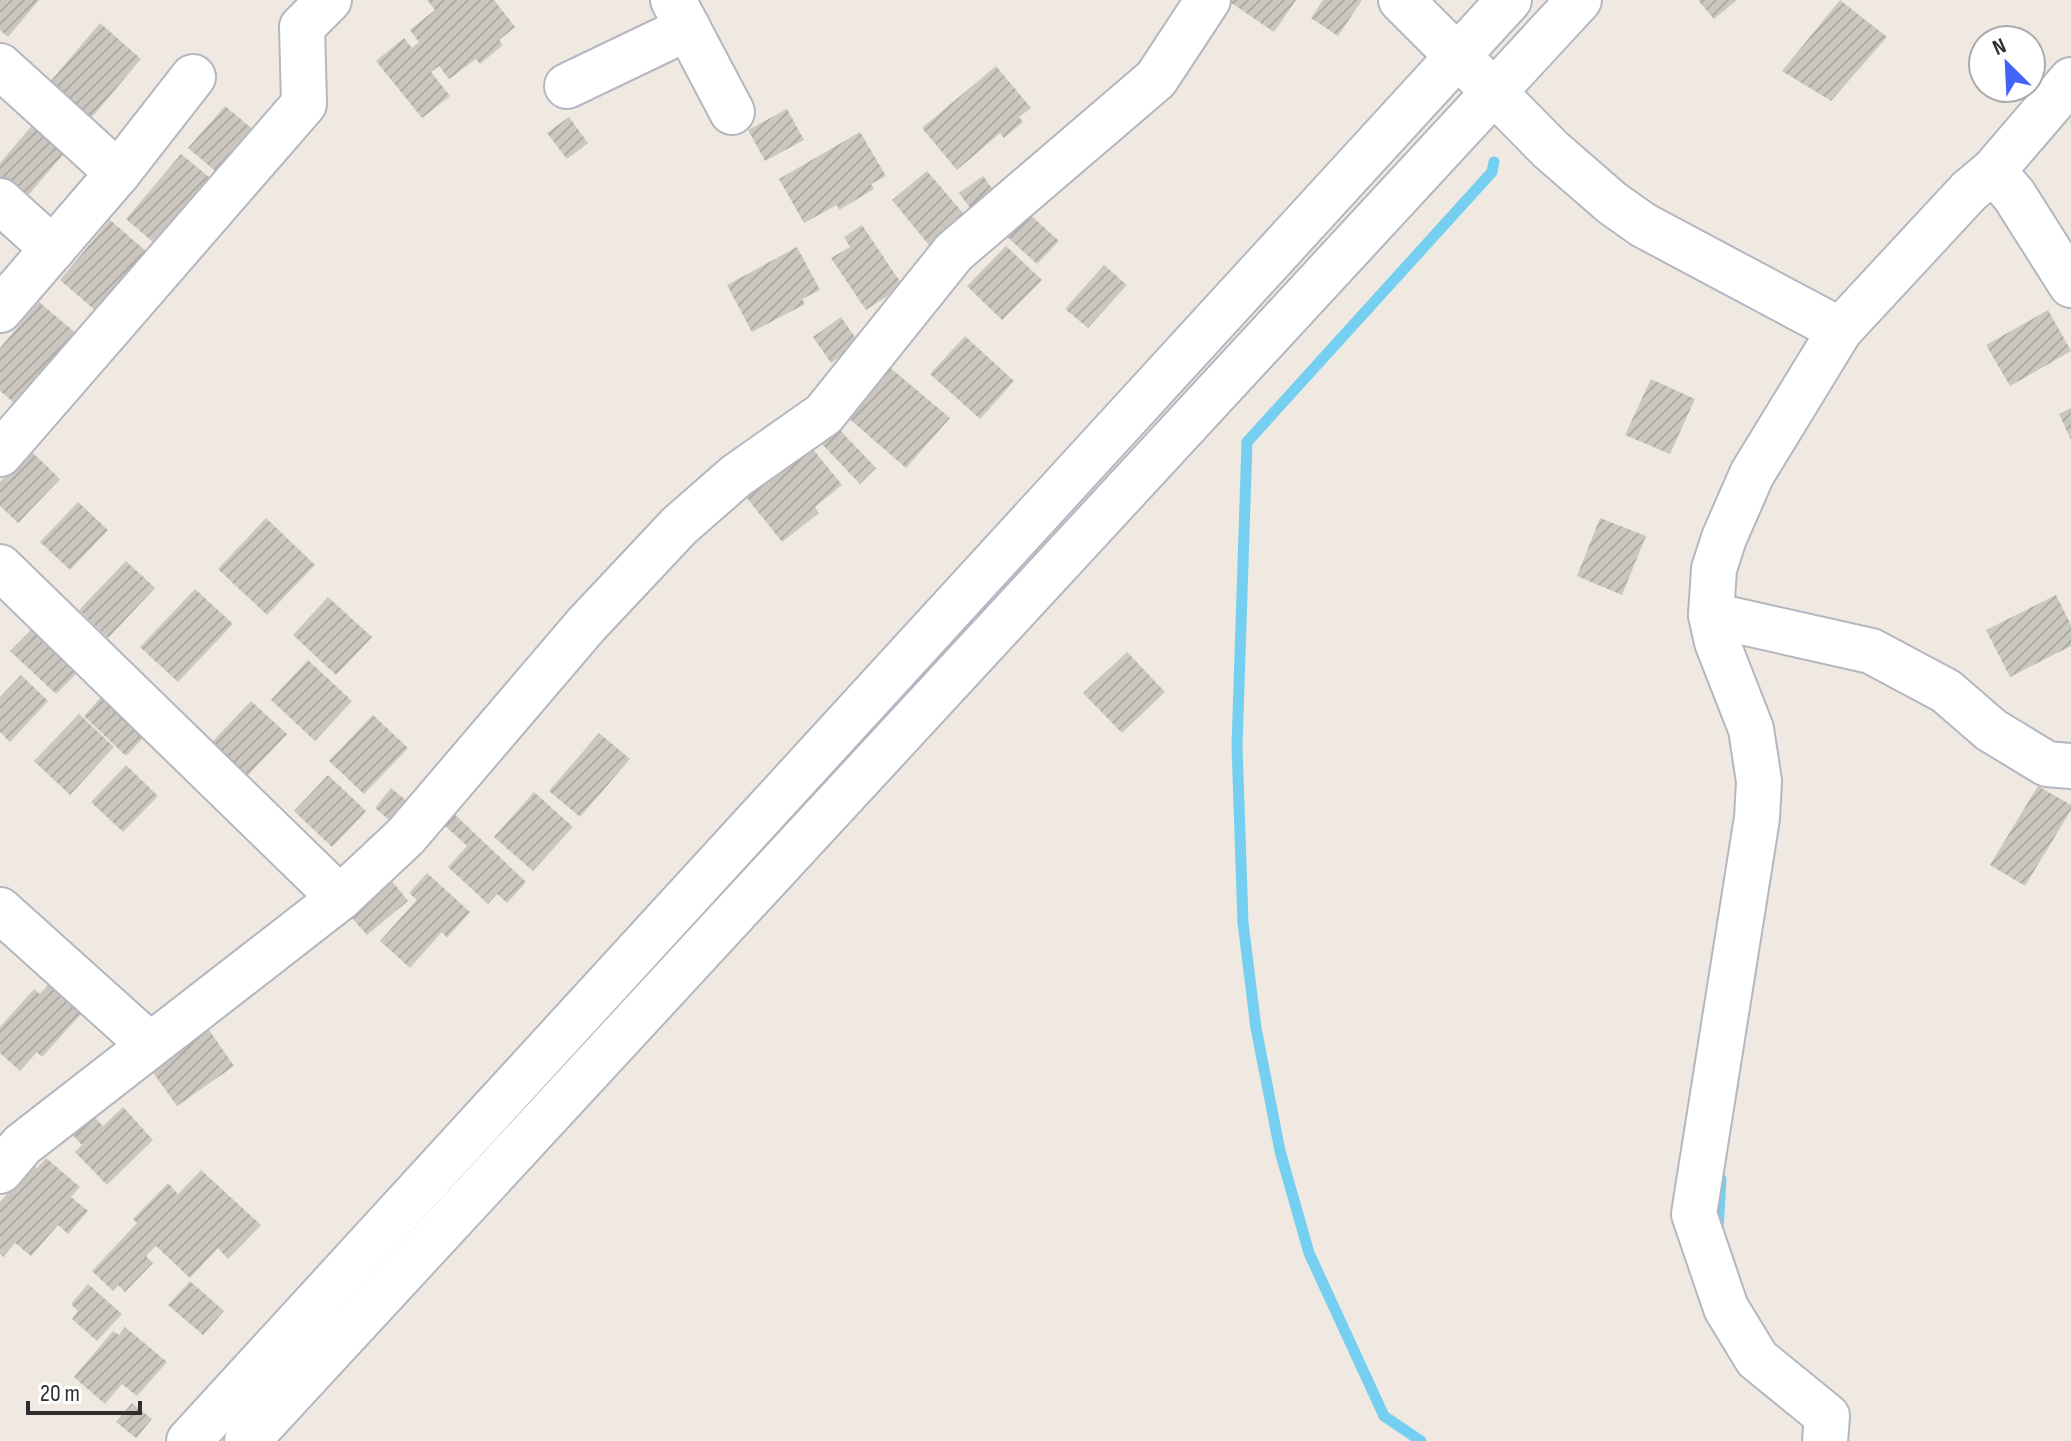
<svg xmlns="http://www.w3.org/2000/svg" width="2071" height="1441" font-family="'Sofia Sans Condensed',sans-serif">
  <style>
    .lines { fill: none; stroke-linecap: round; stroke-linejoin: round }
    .stream { stroke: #75cff0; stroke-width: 11 }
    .building { fill: url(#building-hatch) }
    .street-casing { stroke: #b4b7c1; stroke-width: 48 }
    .secondary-casing { stroke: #b4b7c1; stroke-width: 48 }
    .street { stroke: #fff; stroke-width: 44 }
    .secondary { stroke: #fff; stroke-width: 44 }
  </style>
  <defs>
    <pattern id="building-hatch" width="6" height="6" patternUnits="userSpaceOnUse" patternTransform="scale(2)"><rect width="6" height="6" fill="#cbc7bf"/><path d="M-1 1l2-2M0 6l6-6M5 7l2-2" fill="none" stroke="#afaba4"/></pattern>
  </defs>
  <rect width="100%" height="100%" fill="#efe9e1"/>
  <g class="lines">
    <g class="stream">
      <polyline points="1718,1230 1721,1179"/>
      <polyline points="1421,1441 1384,1416 1309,1253 1280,1151 1256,1028 1243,923 1237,746 1247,442 1492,172 1494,162"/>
    </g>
  </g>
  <g class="building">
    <polygon points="0,0 39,0 8,37 0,30"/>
    <polygon points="427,0 494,0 515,27 499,40 503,45 480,64 476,59 449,79 439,66 431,72 450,96 422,118 376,61 404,38 412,48 419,42 410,30 435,10"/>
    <polygon points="1227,0 1296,0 1274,32"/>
    <polygon points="1323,0 1362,0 1338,36 1311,18"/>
    <polygon points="1698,0 1737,0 1714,19"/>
    <polygon points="1840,0 1887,37 1831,101 1782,71"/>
    <polygon points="100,23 141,59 92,117 50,82"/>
    <polygon points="996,66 1031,108 1019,117 1023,122 1004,138 1000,133 957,170 922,128"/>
    <polygon points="225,106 255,131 219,174 188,148"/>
    <polygon points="787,109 804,140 765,161 748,130"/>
    <polygon points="569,117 588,143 567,159 547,133"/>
    <polygon points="34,123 67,150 24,200 0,181 0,163"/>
    <polygon points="860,132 886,176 871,184 874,189 839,210 837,205 804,223 779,179"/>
    <polygon points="181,154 215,182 160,248 126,219"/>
    <polygon points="927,171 969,220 933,250 892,200"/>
    <polygon points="983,176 996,194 973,212 959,193"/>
    <polygon points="1027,212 1059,241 1037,264 1005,235"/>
    <polygon points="110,220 146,251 96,311 60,280"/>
    <polygon points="862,225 903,286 866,310 831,258 850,247 844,237"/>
    <polygon points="1006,246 1042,280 1002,320 967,286"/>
    <polygon points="797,247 820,290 802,299 805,304 752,332 727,285"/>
    <polygon points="1104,265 1127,285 1088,328 1065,309"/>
    <polygon points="39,302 79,336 19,407 0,391 0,348"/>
    <polygon points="2048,310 2071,351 2010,386 1986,345"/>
    <polygon points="841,317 859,343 831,363 813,337"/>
    <polygon points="965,336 1014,381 980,419 930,374"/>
    <polygon points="888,366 950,418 906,468 845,415"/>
    <polygon points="1651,379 1695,399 1670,454 1625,435"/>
    <polygon points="2071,408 2071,440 2059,414"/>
    <polygon points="837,427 876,468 860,484 821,443"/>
    <polygon points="807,442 842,485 815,507 819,513 782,542 743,493"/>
    <polygon points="30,450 60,479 18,523 0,506 0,482"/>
    <polygon points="78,502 108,530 70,570 40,542"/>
    <polygon points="266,518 315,565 267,615 218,569"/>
    <polygon points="1600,518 1646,536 1622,595 1577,576"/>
    <polygon points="126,561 155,588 108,638 79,610"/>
    <polygon points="195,589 233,624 178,682 140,647"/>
    <polygon points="2056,595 2071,625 2071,646 2010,677 1986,630"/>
    <polygon points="328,597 372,637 336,675 293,635"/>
    <polygon points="32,629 78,672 56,694 10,651"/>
    <polygon points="1127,652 1165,692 1122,733 1083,693"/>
    <polygon points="308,660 352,701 315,741 271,700"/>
    <polygon points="21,675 48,701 10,742 0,732 0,697"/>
    <polygon points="103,695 146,735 126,756 84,716"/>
    <polygon points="251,701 287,734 248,775 212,742"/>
    <polygon points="79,714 114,747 70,795 34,761"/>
    <polygon points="373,715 408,748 364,794 329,761"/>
    <polygon points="599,733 630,759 580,817 549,791"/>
    <polygon points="126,765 158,796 123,832 91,802"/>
    <polygon points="328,775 366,811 332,847 294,811"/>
    <polygon points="2038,786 2071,805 2071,810 2025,886 1990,865"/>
    <polygon points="391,788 412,805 395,825 375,808"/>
    <polygon points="534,792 573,827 533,871 494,837"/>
    <polygon points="451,811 526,882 507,903 497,894 488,904 448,867 467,846 441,822"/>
    <polygon points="427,873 470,912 447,938 442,932 410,968 380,941 417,900 409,893"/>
    <polygon points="388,876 408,901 367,935 346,911"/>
    <polygon points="48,985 81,1014 42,1057 37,1052 20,1071 0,1053 0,1027 34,989 40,994"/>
    <polygon points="207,1027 234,1066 177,1106 149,1067"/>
    <polygon points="123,1107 153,1140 107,1185 75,1152 82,1145 67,1129 87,1109 103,1126"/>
    <polygon points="46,1158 80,1187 71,1197 88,1211 68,1234 58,1225 31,1256 15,1243 3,1257 0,1254 0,1202 33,1165 37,1168"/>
    <polygon points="201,1170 261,1225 228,1259 218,1248 190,1278 156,1246 146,1256 153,1263 125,1292 118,1285 113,1291 92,1271 137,1223 133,1219 168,1183 178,1194"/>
    <polygon points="190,1281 224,1311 203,1335 168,1305"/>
    <polygon points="88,1284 122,1314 97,1341 72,1319 78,1311 71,1304"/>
    <polygon points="125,1327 167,1362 137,1396 122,1384 105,1404 74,1377 113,1331 119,1335"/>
    <polygon points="132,1403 152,1419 136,1438 116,1422"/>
  </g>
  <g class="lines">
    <defs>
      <g id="street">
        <polyline points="673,0 732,112"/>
        <polyline points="1401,0 1457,56"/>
        <polyline points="0,66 118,173"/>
        <polyline points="567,86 688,28"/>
        <polyline points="1993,171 2014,195 2071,285"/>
        <polyline points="0,201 53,249"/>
        <polyline points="0,310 118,173 193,77"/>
        <polyline points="0,454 304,104 302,27 329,0"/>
        <polyline points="0,567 340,898"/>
        <polyline points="1711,615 1871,651 1946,691 1991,730 2047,764 2071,766"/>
        <polyline points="0,910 150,1045"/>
        <polyline points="0,1171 22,1145 340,898 406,836 586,625 679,526 736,476 824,414 954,252 1156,79 1208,0"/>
        <polyline points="1825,1441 1827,1416 1757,1359 1726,1308 1694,1214 1757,818 1759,781 1751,729 1717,642 1711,615 1714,569 1724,538 1752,474 1840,330 1969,191 1993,171 2071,80"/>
      </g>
      <g id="secondary">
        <polyline points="1472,70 1551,150 1612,203 1643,225 1840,330"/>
        <polyline points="189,1441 1509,0"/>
        <polyline points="247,1441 1579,0"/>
      </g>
    </defs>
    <use href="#street" class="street-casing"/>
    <use href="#secondary" class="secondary-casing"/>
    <use href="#street" class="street"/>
    <use href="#secondary" class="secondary"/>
  </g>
  <g transform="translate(2007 64) rotate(336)"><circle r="38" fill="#ffffff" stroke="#ababab" stroke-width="2"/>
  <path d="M0-6L14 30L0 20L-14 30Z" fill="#4264fb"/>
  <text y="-12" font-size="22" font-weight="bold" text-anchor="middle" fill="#2e2e2e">N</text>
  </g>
  <path d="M28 1401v12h112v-12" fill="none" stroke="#2e2e2e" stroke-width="4"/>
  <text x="40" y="1401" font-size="24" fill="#2e2e2e" stroke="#ffffff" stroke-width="6" paint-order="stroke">20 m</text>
</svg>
